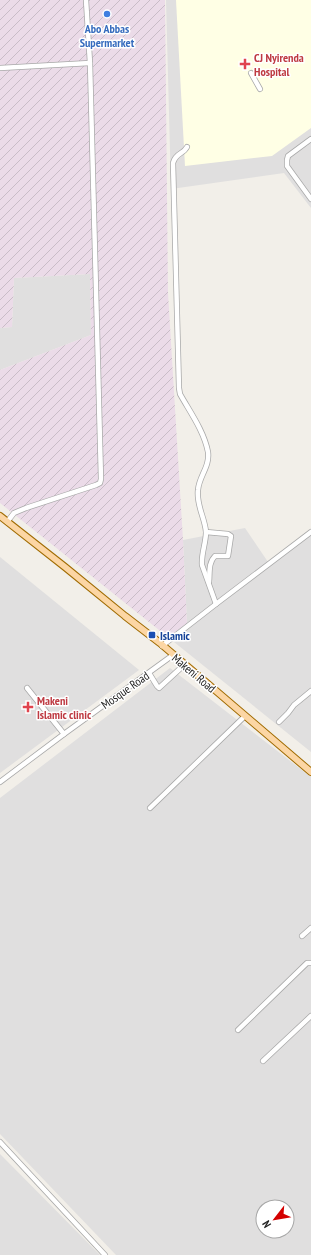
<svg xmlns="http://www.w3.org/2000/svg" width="311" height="1255" font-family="'PT Sans Narrow',sans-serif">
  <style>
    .residential { fill: #e0dfdf; fill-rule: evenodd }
    .industrial { fill: url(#industrial-furrows) }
    .education { fill: #ffffe5 }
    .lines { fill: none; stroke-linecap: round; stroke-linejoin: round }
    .minor-casing { stroke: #a9a9a9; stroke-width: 6 }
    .major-casing { stroke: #a06b00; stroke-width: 8 }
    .minor { stroke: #fff; stroke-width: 4.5 }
    .major { stroke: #fcd6a4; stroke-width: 6 }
    .shop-dot { fill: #3f7fe0; stroke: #fff; stroke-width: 1.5 }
    .health-dot { fill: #e0444e; stroke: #fff; stroke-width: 1.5 }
    .transit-dot { fill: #1a4fb4; stroke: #fff; stroke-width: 1.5 }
    .labels { text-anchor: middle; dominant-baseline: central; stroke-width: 3; stroke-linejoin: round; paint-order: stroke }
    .shop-label { font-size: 12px; font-weight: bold; fill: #366cbe; stroke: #fff }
    .health-label { font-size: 12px; font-weight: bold; fill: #be3a42; stroke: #fff; text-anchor: start }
    .transit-label { font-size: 12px; font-weight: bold; fill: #164399; stroke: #fff; text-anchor: start }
    .street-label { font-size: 12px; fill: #222; stroke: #fff }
  </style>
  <defs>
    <pattern id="industrial-furrows" width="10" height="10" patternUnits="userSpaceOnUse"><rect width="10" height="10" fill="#ebdbe8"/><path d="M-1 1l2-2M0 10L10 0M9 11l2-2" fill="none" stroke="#c9bcc7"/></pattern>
  </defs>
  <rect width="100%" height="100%" fill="#f2efe9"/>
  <g class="residential">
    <polygon points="166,0 311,0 311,208 284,173 171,189"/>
    <polygon points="90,274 91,335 0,370 0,328 12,327 14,278"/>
    <polygon points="245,528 268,562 311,530 311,752 169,638 187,624 183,540"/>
    <polygon points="0,557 139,670 0,773"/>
    <path d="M170,668L311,777V1255H116L0,1134V798ZM263,1207H287V1231H263Z"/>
    <polygon points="0,1154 100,1255 0,1255"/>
  </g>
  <polygon class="industrial" points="0,0 165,0 168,293 183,540 187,624 169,638 0,503 0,370 91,335 90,274 14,278 12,327 0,328"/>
  <polygon class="education" points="176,0 311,0 311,128 272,156 185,166"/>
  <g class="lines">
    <defs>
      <g id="minor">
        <polyline points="0,68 90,63"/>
        <polyline points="251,73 260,89"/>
        <polyline points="311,139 288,156 287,160 287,166 311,199"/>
        <path d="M187,147C183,155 176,152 173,163L179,388L180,394C190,412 204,431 208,452C210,467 199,476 198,490C196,505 205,518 206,532C206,543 201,554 202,565L216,604"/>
        <polyline points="7,522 14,513 26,508 96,485 100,483 101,479 90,63 86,0"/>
        <path d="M206,532L228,534L231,536L228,556H215C208,563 210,573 209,582"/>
        <polyline points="162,646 216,604 311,532"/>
        <polyline points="149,673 157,686 159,688 184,665"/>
        <polyline points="27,688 64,734"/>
        <polyline points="279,722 288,713 294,705 311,691"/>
        <polyline points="0,782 64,734 173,655"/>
        <polyline points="150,808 245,716"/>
        <polyline points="302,936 311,928"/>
        <polyline points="238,1030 307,963 311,963"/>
        <polyline points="263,1061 311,1016"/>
        <polyline points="0,1142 105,1255"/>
      </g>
      <polyline id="major" points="0,516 65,567 125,616 160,643 311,772"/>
    </defs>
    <use href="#minor" class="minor-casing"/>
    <use href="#major" class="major-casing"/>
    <use href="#minor" class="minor"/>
    <use href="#major" class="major"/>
  </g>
  <circle class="shop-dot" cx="107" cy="14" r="4"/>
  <g class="health-dot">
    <path d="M243 58h4v4h4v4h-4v4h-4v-4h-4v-4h4z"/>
    <path d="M26 701h4v4h4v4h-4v4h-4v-4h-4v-4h4z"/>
  </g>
  <rect class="transit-dot" x="148" y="631" width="8" height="8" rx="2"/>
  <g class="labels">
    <g class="shop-label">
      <text x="107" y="28">Abo Abbas<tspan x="107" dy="14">Supermarket</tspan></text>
    </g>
    <g class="health-label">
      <text x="254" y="57">CJ Nyirenda<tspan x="254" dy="14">Hospital</tspan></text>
      <text x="37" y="700">Makeni<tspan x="37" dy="14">Islamic clinic</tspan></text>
    </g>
    <g class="transit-label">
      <text x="160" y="635">Islamic</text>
    </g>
    <g class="street-label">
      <text transform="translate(194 673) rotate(40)">Makeni Road</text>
      <text transform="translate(125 690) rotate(-35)">Mosque Road</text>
    </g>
  </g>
  <g transform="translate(275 1219) rotate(239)"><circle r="19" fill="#ffffff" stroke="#a7a7a7"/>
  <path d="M0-3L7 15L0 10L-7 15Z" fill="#d40000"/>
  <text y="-6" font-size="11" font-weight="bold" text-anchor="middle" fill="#222222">N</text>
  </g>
</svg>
